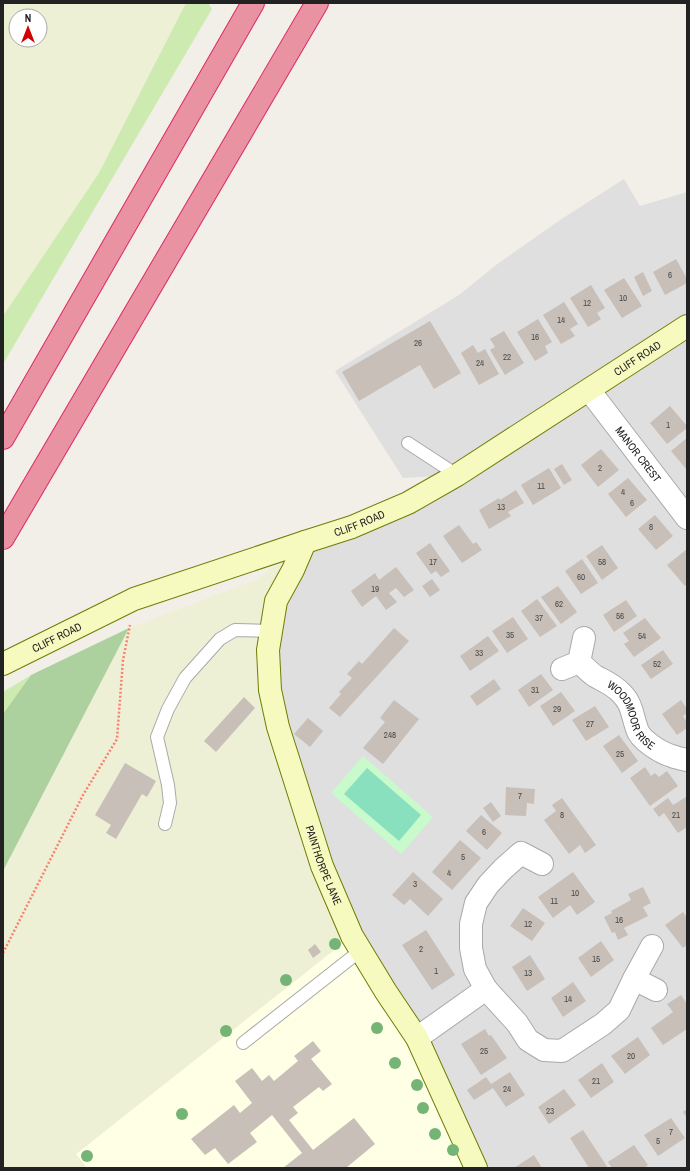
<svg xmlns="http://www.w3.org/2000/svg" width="690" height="1171" font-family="'Archivo Narrow',sans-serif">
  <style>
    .residential { fill: #e0dfdf }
    .education { fill: #ffffe5 }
    .farmland { fill: #eef0d5; fill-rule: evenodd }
    .grass { fill: #cdebb0 }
    .forest { fill: #add19e }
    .park { fill: #c8facc }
    .pitch { fill: #88e0be }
    .building { fill: #c7bfb8 }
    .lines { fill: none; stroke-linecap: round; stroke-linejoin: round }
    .lane-casing { stroke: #a9a9a9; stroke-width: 14 }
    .street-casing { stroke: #a9a9a9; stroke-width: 24 }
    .secondary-casing { stroke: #707d05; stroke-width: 24 }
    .highway-casing { stroke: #dc2a67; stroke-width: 24 }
    .path { stroke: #fa8072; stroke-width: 2.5; stroke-dasharray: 2 2; stroke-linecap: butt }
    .lane { stroke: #fff; stroke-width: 12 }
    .street { stroke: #fff; stroke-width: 22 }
    .secondary { stroke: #f7fabf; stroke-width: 22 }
    .highway { stroke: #e892a2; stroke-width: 22 }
    .tree { fill: #74b475 }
    .labels { text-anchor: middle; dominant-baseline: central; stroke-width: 4; stroke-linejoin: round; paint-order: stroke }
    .number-label { font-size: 9px; fill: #4b4948 }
    .street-label { font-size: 11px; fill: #222; stroke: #fff }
  </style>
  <rect width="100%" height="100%" fill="#f2efe9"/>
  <polygon class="residential" points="624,179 640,206 687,192 687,1168 476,1168 360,951 270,690 293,570 305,542 456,475 403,478 335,371 459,295 496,265 560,220"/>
  <polygon class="education" points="346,940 364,975 425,1074 463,1168 87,1168 76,1154"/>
  <g class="farmland">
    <path d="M3,3H186L99,173L3,316ZM16,16H40V40H16Z"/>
    <polygon points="305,542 293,570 270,690 352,936 76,1154 87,1168 3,1168 3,871 129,628 257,579"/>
  </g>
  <g class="grass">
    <polygon points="186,3 208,3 212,9 3,364 3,316 99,173"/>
    <polygon points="31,675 3,714 3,692"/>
  </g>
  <polygon class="forest" points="129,628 3,871 3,714 31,675"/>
  <polygon class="park" points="363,756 433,817 401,854 331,793"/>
  <polygon class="pitch" points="367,768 421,815 399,841 344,794"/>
  <g class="building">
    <polygon points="676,259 687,279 687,283 665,295 653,272"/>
    <polygon points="643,272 652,291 643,296 634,277"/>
    <polygon points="624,278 642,306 622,318 604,290"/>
    <polygon points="591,285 605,308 597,313 601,319 588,327 570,298"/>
    <polygon points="564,302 578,324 570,329 575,336 561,344 543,315"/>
    <polygon points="538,319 552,342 545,346 548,353 535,361 517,332"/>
    <polygon points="430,321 461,373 434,389 420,365 359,401 342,372"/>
    <polygon points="504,331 524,363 505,375 490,350 495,347 490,339"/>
    <polygon points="473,345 478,353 485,349 499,374 479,385 461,353"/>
    <polygon points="670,406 687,426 687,428 667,444 650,423"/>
    <polygon points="687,438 687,470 671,451"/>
    <polygon points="601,449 619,470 598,487 581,465"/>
    <polygon points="562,464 572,480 564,485 554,469"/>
    <polygon points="549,468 561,488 533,505 521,485"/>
    <polygon points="628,478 647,500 626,517 608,494"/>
    <polygon points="516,490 524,503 508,512 511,516 489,529 479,510 499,498 500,500"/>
    <polygon points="655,515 673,536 656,550 638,529"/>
    <polygon points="459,525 473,544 476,542 482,550 462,563 443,536"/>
    <polygon points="430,543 450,571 441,577 436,571 431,574 416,553"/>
    <polygon points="602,545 618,568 602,580 586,556"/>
    <polygon points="687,549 687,584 685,586 667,565"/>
    <polygon points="582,559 598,583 581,594 565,571"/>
    <polygon points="396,567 414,590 404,597 396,588 389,593 397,602 386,610 376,596 362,607 351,591 375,573 379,580"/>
    <polygon points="432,579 440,590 430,597 422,586"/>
    <polygon points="558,586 577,612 561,624 541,597"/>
    <polygon points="537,599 557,626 540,637 521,611"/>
    <polygon points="626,600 637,616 614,632 603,615"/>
    <polygon points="513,617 528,639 507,653 492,631"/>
    <polygon points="645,618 661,638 634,657 624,644 629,641 623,633"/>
    <polygon points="394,628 409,641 340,717 329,708 341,694 339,692 352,678 347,674 359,661 362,664"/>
    <polygon points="488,636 499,651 470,671 460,656"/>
    <polygon points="663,650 673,664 651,679 641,665"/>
    <polygon points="541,674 553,690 529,707 518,690"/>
    <polygon points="494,679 501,689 477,706 470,696"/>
    <polygon points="561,692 575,711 553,726 540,706"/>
    <polygon points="244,697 255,708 216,752 204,741"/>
    <polygon points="394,700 419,719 383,764 363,748 385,722 380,718"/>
    <polygon points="681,700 687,709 687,713 683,716 687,722 687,728 677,735 662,714"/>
    <polygon points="595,706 609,727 586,741 572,720"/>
    <polygon points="308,718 323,731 310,747 294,734"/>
    <polygon points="619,735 638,761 622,773 603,746"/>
    <polygon points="125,763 156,781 147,797 142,794 116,839 106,833 111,825 95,815"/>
    <polygon points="645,767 651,776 655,773 659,777 667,771 678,786 650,806 630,778"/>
    <polygon points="506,787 535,789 534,804 527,803 526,816 505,815"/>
    <polygon points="686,797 687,798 687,827 678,833 664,813 659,817 653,809 668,798 673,805"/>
    <polygon points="562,798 596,845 585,853 580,845 569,854 544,820 556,811 552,805"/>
    <polygon points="491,802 501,816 493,822 483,808"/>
    <polygon points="481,815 502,833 487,850 466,831"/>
    <polygon points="460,840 481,858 452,890 432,872"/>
    <polygon points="413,872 443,899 428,916 410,899 404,905 392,895"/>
    <polygon points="573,872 595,902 577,915 570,905 553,918 538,897"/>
    <polygon points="643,887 651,903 643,907 648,916 624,928 628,935 618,940 615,932 612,933 604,917 612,913 611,911 631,900 628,894"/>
    <polygon points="523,908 545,923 532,941 510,926"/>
    <polygon points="683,912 687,918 687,945 683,948 665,925"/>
    <polygon points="426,930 455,975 432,990 402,945"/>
    <polygon points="601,941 614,960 591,977 578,958"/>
    <polygon points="315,944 321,952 313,958 308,950"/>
    <polygon points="530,955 545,979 527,991 512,967"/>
    <polygon points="573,982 586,1001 563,1017 551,998"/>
    <polygon points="681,995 687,1004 687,1029 663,1045 651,1028 673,1012 667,1004"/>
    <polygon points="485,1029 489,1036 491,1035 507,1058 481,1075 461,1044"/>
    <polygon points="638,1037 650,1055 625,1074 611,1056"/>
    <polygon points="313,1041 321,1051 311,1059 332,1084 323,1091 319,1087 293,1107 298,1113 289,1120 313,1150 354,1118 375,1144 346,1168 283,1168 302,1153 272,1115 250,1133 257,1142 228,1164 215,1148 205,1155 191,1139 234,1105 240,1113 252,1103 235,1081 252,1068 262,1081 269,1075 274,1081 298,1061 294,1056"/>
    <polygon points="602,1063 614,1082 591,1098 578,1080"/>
    <polygon points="510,1072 525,1095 506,1107 493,1088 474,1100 467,1090 486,1077 491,1084"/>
    <polygon points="564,1089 576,1105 549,1124 538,1107"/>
    <polygon points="687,1109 687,1118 683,1112"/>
    <polygon points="671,1118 685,1138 658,1156 644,1135"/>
    <polygon points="583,1130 608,1168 589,1168 570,1138"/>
    <polygon points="634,1145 648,1165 644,1168 612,1168 608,1162"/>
    <polygon points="534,1155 542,1168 514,1168"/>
  </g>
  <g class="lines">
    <defs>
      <g id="lane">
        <polyline points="408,443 457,475"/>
        <polyline points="165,824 170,803 168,785 157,737 168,709 185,678 220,639 235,630 271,631"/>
        <polyline points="243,1043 360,951"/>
      </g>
      <g id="street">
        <path id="s1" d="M589,390L687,518"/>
        <path id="s2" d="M579,662C584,666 589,672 595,676C604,681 614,685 621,693C632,703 632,715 637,729C640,740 661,753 672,756C677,758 682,759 687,760"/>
        <polyline points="562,669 579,662 584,638"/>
        <polyline points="542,864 521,853 503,869 488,885 476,903 471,924 471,948 475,969 486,989 517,1023 528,1040 544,1050 562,1051 603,1024 619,1010 634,979 652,946"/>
        <polyline points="634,979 656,990"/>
        <polyline points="417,1038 486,989"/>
      </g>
      <g id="secondary">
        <path id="s3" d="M305,542L293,570L276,601L268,650L270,690L278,727L322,866L352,936L386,992L417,1038L476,1168"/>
        <path id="s4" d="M3,664L134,599L305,542L352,527L408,503L457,475L687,326"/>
      </g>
      <g id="highway">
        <polyline points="3,438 253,3"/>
        <polyline points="3,538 317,3"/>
      </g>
    </defs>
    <use href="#lane" class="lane-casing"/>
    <use href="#street" class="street-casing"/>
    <use href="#secondary" class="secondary-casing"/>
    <use href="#highway" class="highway-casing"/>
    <polyline class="path" points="3,953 83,795 117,739 123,660 130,625"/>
    <use href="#lane" class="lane"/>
    <use href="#street" class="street"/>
    <use href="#secondary" class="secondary"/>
    <use href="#highway" class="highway"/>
  </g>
  <g class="tree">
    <circle cx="335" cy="944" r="6"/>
    <circle cx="286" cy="980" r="6"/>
    <circle cx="377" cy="1028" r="6"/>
    <circle cx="226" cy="1031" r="6"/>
    <circle cx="395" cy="1063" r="6"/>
    <circle cx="417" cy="1085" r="6"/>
    <circle cx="423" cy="1108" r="6"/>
    <circle cx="182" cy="1114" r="6"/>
    <circle cx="435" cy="1134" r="6"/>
    <circle cx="453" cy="1150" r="6"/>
    <circle cx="87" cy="1156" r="6"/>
  </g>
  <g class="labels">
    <g class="number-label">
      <text x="670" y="275">6</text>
      <text x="623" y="298">10</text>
      <text x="587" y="303">12</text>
      <text x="561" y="320">14</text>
      <text x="535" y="337">16</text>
      <text x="418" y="343">26</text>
      <text x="507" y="357">22</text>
      <text x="480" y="363">24</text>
      <text x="668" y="425">1</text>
      <text x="600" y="468">2</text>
      <text x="541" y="486">11</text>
      <text x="623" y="492">4</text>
      <text x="632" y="503">6</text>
      <text x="501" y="507">13</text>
      <text x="651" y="527">8</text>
      <text x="433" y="562">17</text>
      <text x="602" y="562">58</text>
      <text x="581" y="577">60</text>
      <text x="375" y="589">19</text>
      <text x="559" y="604">62</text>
      <text x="620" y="616">56</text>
      <text x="539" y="618">37</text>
      <text x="510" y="635">35</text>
      <text x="642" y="636">54</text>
      <text x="479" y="653">33</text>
      <text x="657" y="664">52</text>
      <text x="535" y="690">31</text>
      <text x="557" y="709">29</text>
      <text x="590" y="724">27</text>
      <text x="390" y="735">248</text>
      <text x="620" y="754">25</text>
      <text x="520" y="796">7</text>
      <text x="562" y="815">8</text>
      <text x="676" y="815">21</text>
      <text x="484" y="832">6</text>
      <text x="463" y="857">5</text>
      <text x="449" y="873">4</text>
      <text x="415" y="884">3</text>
      <text x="575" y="893">10</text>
      <text x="554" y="901">11</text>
      <text x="619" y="920">16</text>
      <text x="528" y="924">12</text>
      <text x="421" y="949">2</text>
      <text x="596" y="959">15</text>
      <text x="436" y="971">1</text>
      <text x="528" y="973">13</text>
      <text x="568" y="999">14</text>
      <text x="484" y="1051">25</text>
      <text x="631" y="1056">20</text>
      <text x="596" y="1081">21</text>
      <text x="507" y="1089">24</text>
      <text x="550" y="1111">23</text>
      <text x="671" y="1132">7</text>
      <text x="658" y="1141">5</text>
    </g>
    <g class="street-label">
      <text stroke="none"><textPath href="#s4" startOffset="708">CLIFF ROAD</textPath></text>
      <text stroke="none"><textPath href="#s1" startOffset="81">MANOR CREST</textPath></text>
      <text stroke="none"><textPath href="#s4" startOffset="384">CLIFF ROAD</textPath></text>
      <text stroke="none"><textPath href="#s4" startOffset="60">CLIFF ROAD</textPath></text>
      <text stroke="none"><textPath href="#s2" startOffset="77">WOODMOOR RISE</textPath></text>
      <text stroke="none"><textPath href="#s3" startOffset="339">PAINTHORPE LANE</textPath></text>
    </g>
  </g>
  <rect width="690" height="1171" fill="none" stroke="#222222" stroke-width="8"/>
  <g transform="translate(28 28)"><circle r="19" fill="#ffffff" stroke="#a7a7a7"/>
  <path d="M0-3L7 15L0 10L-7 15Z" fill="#d40000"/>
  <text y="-6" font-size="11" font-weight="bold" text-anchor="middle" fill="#222222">N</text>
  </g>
</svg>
